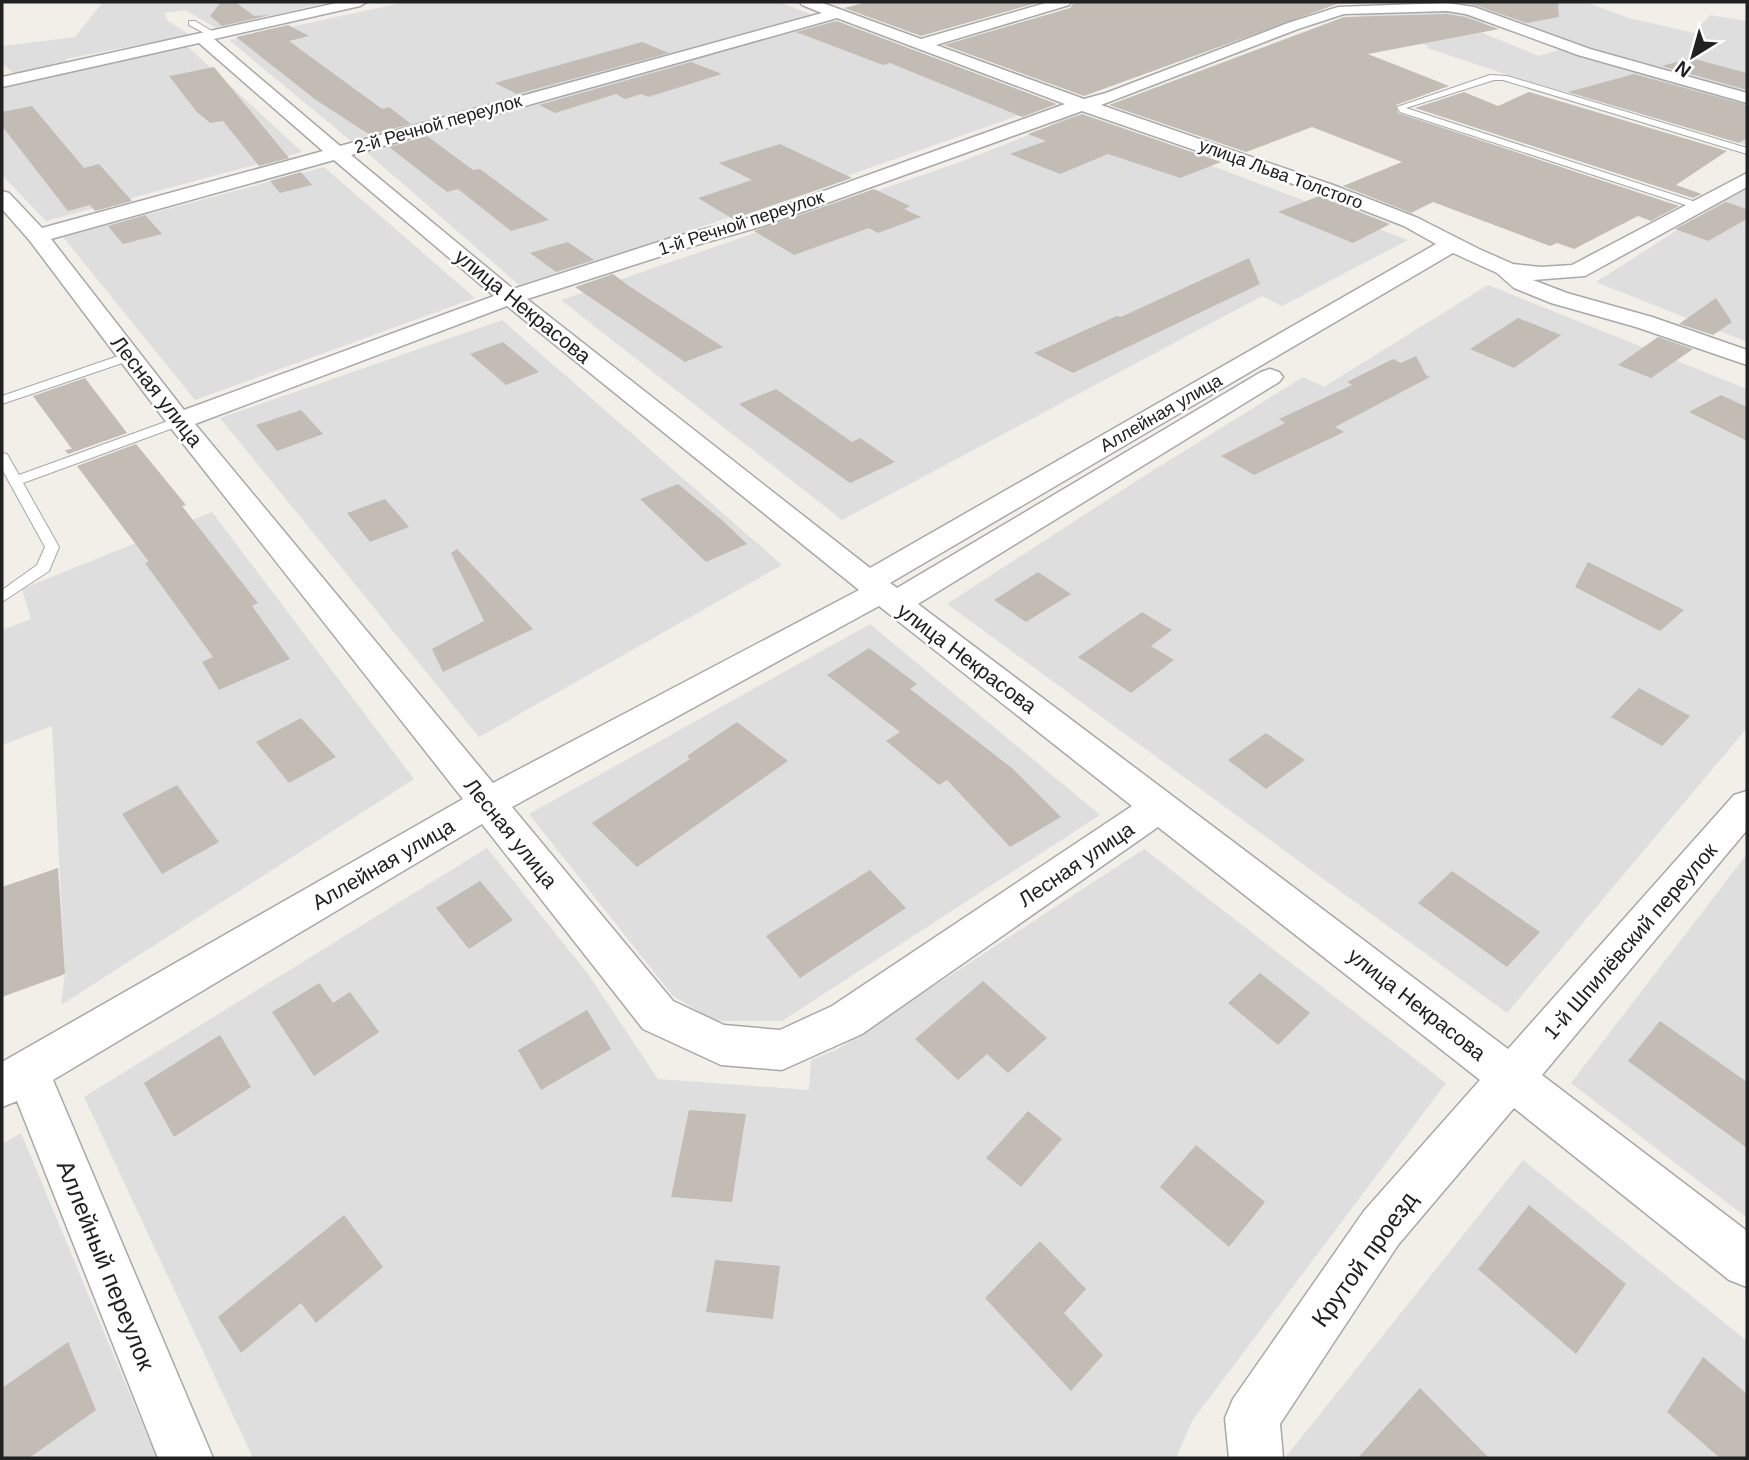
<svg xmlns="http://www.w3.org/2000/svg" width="1749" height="1460" font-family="Arial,sans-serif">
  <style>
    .residential { fill: #dfdede }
    .building { fill: #c2bcb4 }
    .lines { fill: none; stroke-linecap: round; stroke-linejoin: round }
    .lane-casing { stroke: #a8a8a8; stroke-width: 2 }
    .street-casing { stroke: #a8a8a8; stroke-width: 3 }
    .lane { fill: #fff; fill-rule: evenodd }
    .street { fill: #fff; fill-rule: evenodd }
    .labels { text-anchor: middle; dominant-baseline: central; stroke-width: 5; stroke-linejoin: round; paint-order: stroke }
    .far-street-label { font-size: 18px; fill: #212121; stroke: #fff }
    .street-label { font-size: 21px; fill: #212121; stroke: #fff }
    .near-street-label { font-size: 24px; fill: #212121; stroke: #fff }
  </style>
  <rect width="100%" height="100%" fill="#f1efe8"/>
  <g class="residential">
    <polygon points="103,2 330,2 216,28 185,10 164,13 168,21 190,35 65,59 68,64 13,73 2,63 2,46 75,37"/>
    <polygon points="406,2 779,2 813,15 351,141 229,40"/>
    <polygon points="1450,2 1585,2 1629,18 1694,33 1710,15 1747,21 1747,93 1600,53 1503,17"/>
    <polygon points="1444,11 1470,15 1492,22 1468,27 1539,56 1562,49 1747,103 1747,145 1517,78 1427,48 1428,46 1353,14"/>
    <polygon points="833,21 1049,105 704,226 519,285 364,150"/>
    <polygon points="187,46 302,152 46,221 2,175 2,87"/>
    <polygon points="1072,113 1408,240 1282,306 1262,296 842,520 561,300 960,162 1044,129"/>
    <polygon points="324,167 475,298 195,400 63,237"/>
    <polygon points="1747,186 1747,342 1596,282 1738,191"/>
    <polygon points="1488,285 1747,389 1747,728 1507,1013 947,604 1144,476 1303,377 1324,387"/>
    <polygon points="502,320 782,565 479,737 220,418"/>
    <polygon points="212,512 414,779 61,1005 65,974 52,726 2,745 2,630 31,619 22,589"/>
    <polygon points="870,624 1100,815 782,1021 714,1021 673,996 529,814"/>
    <polygon points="487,848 588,974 658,1079 809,1090 811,1060 836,1050 1144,849 1446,1083 1192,1421 1176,1458 253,1458 84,1097"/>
    <polygon points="1747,854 1747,1218 1571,1083"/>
    <polygon points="21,1133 146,1433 158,1458 2,1458 2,1144"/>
    <polygon points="1523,1160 1747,1341 1747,1458 1285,1458"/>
  </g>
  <g class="building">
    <polygon points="221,2 235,2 254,16 270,15 222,26 210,16"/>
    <polygon points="868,2 1040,2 921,36 844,8"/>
    <polygon points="1074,2 1409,2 1337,4 1084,96 944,45 1070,8"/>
    <polygon points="1456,2 1558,2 1559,17 1527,23 1475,5"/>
    <polygon points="1447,14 1465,17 1499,29 1368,54 1449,86 1396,105 1398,113 1679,206 1651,221 1638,216 1574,249 1557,243 1550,246 1433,202 1411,213 1343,186 1402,162 1312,127 1246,152 1109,105 1344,17"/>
    <polygon points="837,21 1057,104 1022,117 890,63 883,65 796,32"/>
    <polygon points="288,25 309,36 289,41 382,109 389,107 411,124 370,135 316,100 236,37"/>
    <polygon points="642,42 669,53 517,94 495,83"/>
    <polygon points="1691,58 1747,73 1747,90 1662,66"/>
    <polygon points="691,62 722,74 648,97 642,94 625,99 616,94 555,113 539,105"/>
    <polygon points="214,67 243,102 289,158 259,166 223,121 210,123 196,111 169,76"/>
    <polygon points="1634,74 1747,105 1747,138 1739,143 1568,92"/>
    <polygon points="1464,92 1498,106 1529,92 1727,151 1676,185 1702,194 1693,198 1415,108"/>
    <polygon points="32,106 84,168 99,164 132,201 95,211 90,205 68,211 2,126 2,112"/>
    <polygon points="1082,114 1221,162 1180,178 1108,154 1060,174 1010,154 1046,141 1028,134"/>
    <polygon points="427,136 473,170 480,169 549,220 511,231 458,189 447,192 389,147"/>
    <polygon points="780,144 852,178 733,219 698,198 752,180 719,163"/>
    <polygon points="301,172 312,185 280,193 270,181"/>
    <polygon points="874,189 910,206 904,209 921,217 878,233 869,228 794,255 754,231"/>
    <polygon points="1319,196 1390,224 1353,243 1278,212"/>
    <polygon points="1726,202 1747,209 1747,219 1708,241 1675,229"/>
    <polygon points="145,215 162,234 123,244 108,226"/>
    <polygon points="568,242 594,260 556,272 530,253"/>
    <polygon points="1249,258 1260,284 1073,373 1034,353 1117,316 1121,317"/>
    <polygon points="613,274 632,288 723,347 685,362 575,287"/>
    <polygon points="1716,298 1732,322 1713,335 1679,324"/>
    <polygon points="1518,318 1561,335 1514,368 1470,349"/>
    <polygon points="1658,337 1693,349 1651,378 1618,365"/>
    <polygon points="503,342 539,372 506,385 470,354"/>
    <polygon points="1416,356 1426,375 1430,377 1335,427 1344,432 1254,475 1221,456 1285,423 1279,419 1352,385 1347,382 1393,359 1401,363"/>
    <polygon points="85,378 127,433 68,454 65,450 72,449 33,396"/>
    <polygon points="776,389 852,442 860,438 895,462 850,483 739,404"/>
    <polygon points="1721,395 1747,407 1747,441 1689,412"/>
    <polygon points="301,410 323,434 277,451 256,425"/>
    <polygon points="136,444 186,505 182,506 258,603 252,606 290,659 219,690 202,662 213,657 145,563 149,562 77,466"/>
    <polygon points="678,484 723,521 747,544 706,562 640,499"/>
    <polygon points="385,499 409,527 370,542 347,513"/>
    <polygon points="457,549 533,629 443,672 432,649 484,621 451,553"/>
    <polygon points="1588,562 1684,610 1660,631 1575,587"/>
    <polygon points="1038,572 1071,594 1026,622 994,600"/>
    <polygon points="1142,612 1172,630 1151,646 1174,660 1131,693 1078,657"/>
    <polygon points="869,648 917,684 910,689 1013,769 1061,817 1010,847 947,780 939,785 886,741 900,732 827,675"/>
    <polygon points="1639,688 1690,716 1662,746 1611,717"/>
    <polygon points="301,718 336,757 289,783 256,742"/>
    <polygon points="737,722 788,761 637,867 592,823 690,759 687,756"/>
    <polygon points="1266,733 1305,760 1266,789 1228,760"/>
    <polygon points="177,785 219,842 162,874 122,814"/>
    <polygon points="58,868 65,974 2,997 2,887"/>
    <polygon points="870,870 906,908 800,978 766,936"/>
    <polygon points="1452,871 1540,932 1507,967 1418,903"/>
    <polygon points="480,881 513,920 469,949 436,908"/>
    <polygon points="1260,973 1310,1013 1278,1045 1228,1003"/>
    <polygon points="983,981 1047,1038 1008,1073 987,1054 958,1080 915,1039"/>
    <polygon points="319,983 333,1003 350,992 379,1032 314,1076 272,1012"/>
    <polygon points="587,1010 611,1049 541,1090 518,1050"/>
    <polygon points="1660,1021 1747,1082 1747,1148 1628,1061"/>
    <polygon points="220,1035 251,1087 174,1137 144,1083"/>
    <polygon points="689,1110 746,1114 732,1202 671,1197"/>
    <polygon points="1028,1111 1062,1139 1021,1187 986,1158"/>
    <polygon points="1196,1145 1265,1202 1229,1247 1160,1187"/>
    <polygon points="1529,1205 1626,1284 1576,1354 1478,1269"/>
    <polygon points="344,1215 383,1267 316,1323 301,1303 241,1353 218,1317"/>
    <polygon points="1040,1241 1086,1289 1064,1313 1103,1355 1071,1391 985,1298"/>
    <polygon points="715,1260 780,1266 773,1319 706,1312"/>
    <polygon points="68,1342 96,1410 29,1458 2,1458 2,1388"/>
    <polygon points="1703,1357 1747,1394 1747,1458 1720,1458 1667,1412"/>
    <polygon points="1420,1388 1489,1458 1358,1458"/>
  </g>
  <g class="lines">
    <defs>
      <g id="lane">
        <polygon points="189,21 195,21 217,34 210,36 189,25"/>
        <polygon points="1490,75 1507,76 1747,148 1747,154 1503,80 1494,80 1406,108 1702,204 1702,208 1698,209 1400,112 1397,107"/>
        <polygon points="130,352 136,356 134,359 2,404 2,396"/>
        <polygon points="179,417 186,421 184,424 23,483 59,547 49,571 2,602 2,590 37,565 45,547 2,469 2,453 7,454 19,475"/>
      </g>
      <path id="street" d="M341,2H367L360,6L214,39L340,146L822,13L802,5L800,2H820L921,39L1049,2H1071L1069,5L936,45L1084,99L1106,93L1288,23L1338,7L1447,3L1474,7L1590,49L1747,93V103L1578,55L1466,14L1447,11L1344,14L1298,29L1101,105L1333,185L1418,218L1479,249L1513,264L1541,267L1572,265L1747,173V187L1585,276L1533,280L1567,293L1652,317L1747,350V365L1636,327L1551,303L1514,288L1497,273L1453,253L890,583L897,588L1261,372L1270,369L1279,372L1283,377L1279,382L918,604L1508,1049L1734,795L1747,791V830L1542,1075L1747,1231V1287L1729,1280L1514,1108L1398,1245L1280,1424L1283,1458H1229L1225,1418L1233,1399L1364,1211L1480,1080L1158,827L862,1034L782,1070L721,1065L643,1029L482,824L53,1080L213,1458H158L17,1101L2,1107V1062L463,799L170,427L30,241L2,209V191L9,193L42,228L323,151L199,43L2,87V77ZM837,18L1065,104L749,218L677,236L513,289L351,155ZM1082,111L1319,193L1404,226L1436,244L870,568L527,299L693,246L763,226ZM334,160L494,296L184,410L51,239ZM507,306L859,590L493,783L195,424ZM879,606L1132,806L832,1006L780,1030L724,1025L673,1001L512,807Z"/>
    </defs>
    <use href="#lane" class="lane-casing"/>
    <use href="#street" class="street-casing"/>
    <use href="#lane" class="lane"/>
    <use href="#street" class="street"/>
  </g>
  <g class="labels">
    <g class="far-street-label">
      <text transform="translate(438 124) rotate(-16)">2-й Речной переулок</text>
      <text transform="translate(1281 174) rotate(20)">улица Льва Толстого</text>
      <text transform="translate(741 223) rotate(-18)">1-й Речной переулок</text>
      <text transform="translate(1161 413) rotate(-30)">Аллейная улица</text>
    </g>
    <g class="street-label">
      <text transform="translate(523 306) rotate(39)">улица Некрасова</text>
      <text transform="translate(157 391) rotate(52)">Лесная улица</text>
      <text transform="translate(967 658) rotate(37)">улица Некрасова</text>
      <text transform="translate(511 833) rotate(51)">Лесная улица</text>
      <text transform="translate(383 864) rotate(-30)">Аллейная улица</text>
      <text transform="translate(1076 864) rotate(-34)">Лесная улица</text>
      <text transform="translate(1630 941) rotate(-49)">1-й Шпилёвский переулок</text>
      <text transform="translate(1417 1004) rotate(38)">улица Некрасова</text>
    </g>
    <g class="near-street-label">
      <text transform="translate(1364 1259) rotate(-54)">Крутой проезд</text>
      <text transform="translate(106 1265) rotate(68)">Аллейный переулок</text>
    </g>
  </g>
  <rect width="1749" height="1460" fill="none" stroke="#212121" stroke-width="7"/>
  <g transform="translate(1693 56) rotate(217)" stroke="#ffffff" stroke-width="5" paint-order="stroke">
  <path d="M0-5L12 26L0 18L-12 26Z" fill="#212121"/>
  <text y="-10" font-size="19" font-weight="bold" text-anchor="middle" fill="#212121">N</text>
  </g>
</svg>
